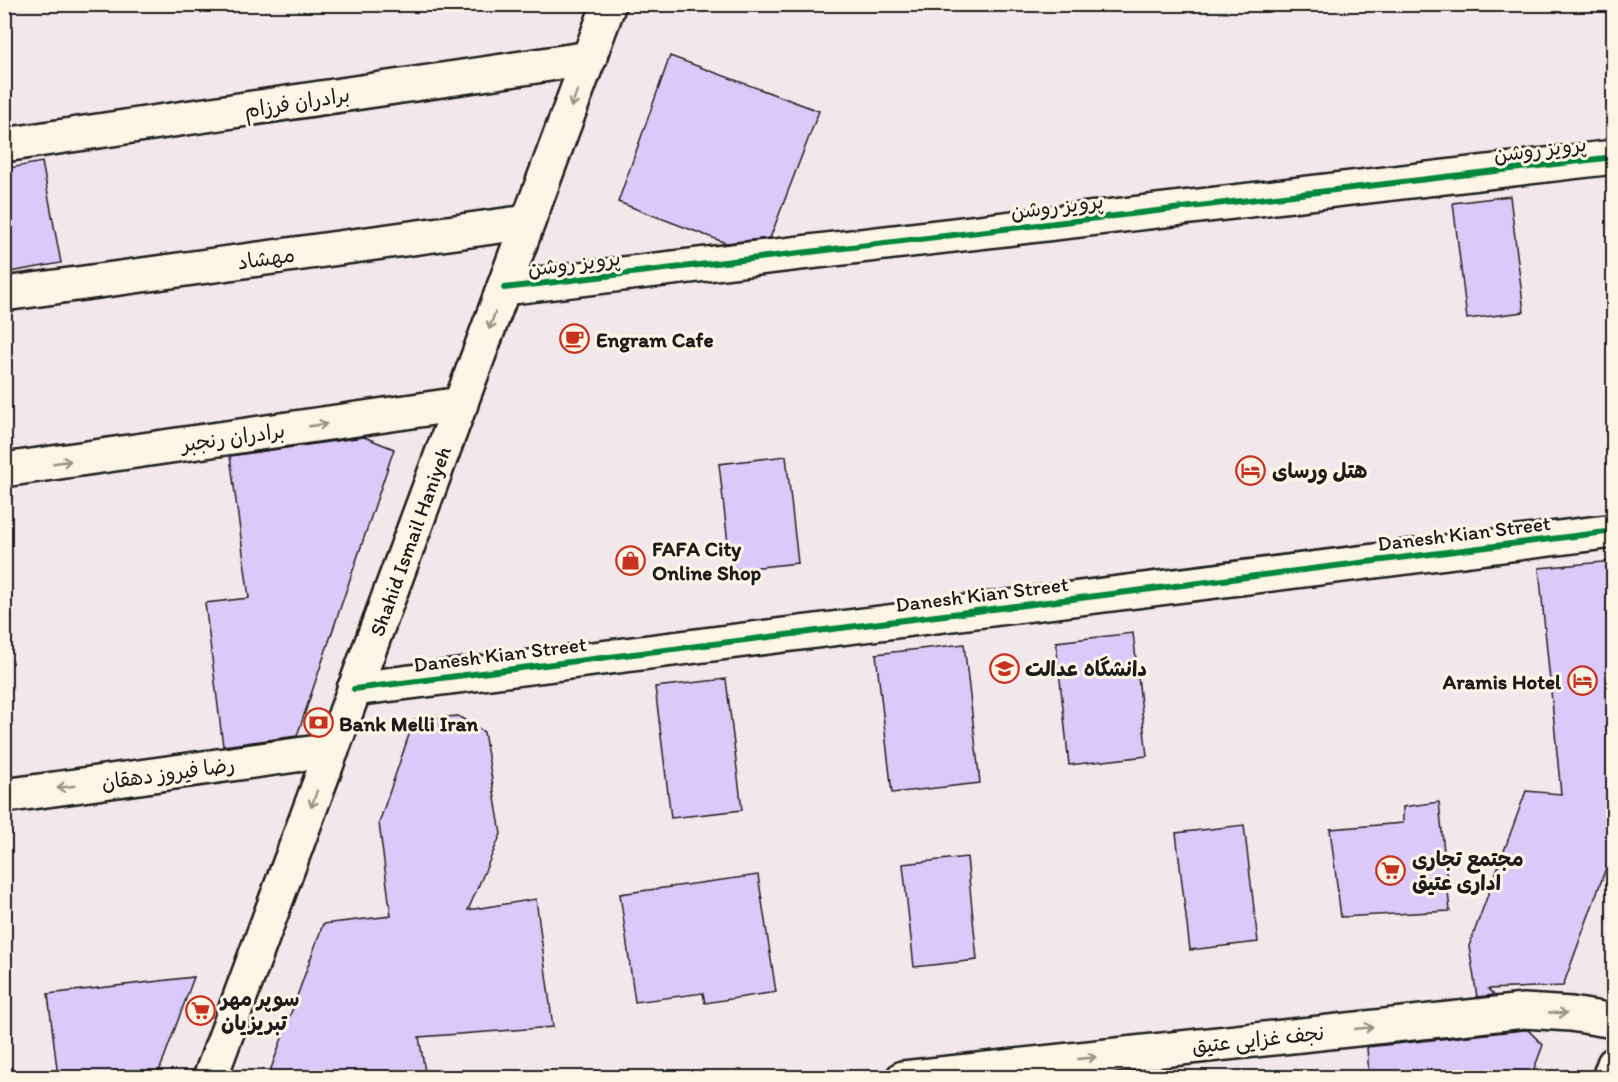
<svg xmlns="http://www.w3.org/2000/svg" width="1618" height="1082" font-family="Itim,'Playpen Sans Arabic',sans-serif">
  <style>
    .building { fill: #dbc9fa; stroke: #1c1c1c; stroke-width: 1.5 }
    .lines { fill: none; stroke-linecap: round; stroke-linejoin: round }
    .minor-casing { stroke: #1c1c1c; stroke-width: 38 }
    .major-casing { stroke: #1c1c1c; stroke-width: 38 }
    .minor { stroke: #fcf5e5; stroke-width: 33 }
    .major { stroke: #fcf5e5; stroke-width: 33 }
    .cycleway-casing { stroke: #fcf5e5; stroke-width: 10 }
    .cycleway { stroke: #00873e; stroke-width: 6 }
    .oneway { stroke: #97938b }
    .labels { text-anchor: middle; dominant-baseline: central; stroke-width: 6; stroke-linejoin: round; paint-order: stroke }
    .street-label { font-size: 21px; fill: #1c1c1c; stroke: #fcf5e5 }
    .poi-label { font-size: 21px; font-weight: bold; fill: #1c1c1c; stroke: #fcf5e5; text-anchor: start }
  </style>
  <rect width="100%" height="100%" fill="#f2e8eb"/>
  <filter id="ink" filterUnits="userSpaceOnUse"><feTurbulence type="fractalNoise" baseFrequency=".0167" numOctaves="2"/><feDisplacementMap in="SourceGraphic" scale="12" xChannelSelector="R" yChannelSelector="G"/><feConvolveMatrix kernelMatrix="1 2 1 2 8 2 1 2 1" color-interpolation-filters="sRGB"/></filter>
  <g filter="url(#ink)">
    <g class="building">
      <polygon points="670,56 819,111 770,238 726,243 618,202"/>
      <polygon points="42,162 61,263 4,273 4,169"/>
      <polygon points="1510,196 1524,312 1467,319 1453,203"/>
      <polygon points="364,437 394,449 297,736 223,746 205,603 249,598 230,456"/>
      <polygon points="786,456 798,563 731,570 719,464"/>
      <polygon points="1614,561 1614,846 1563,986 1488,989 1494,995 1477,997 1469,946 1526,791 1561,794 1539,568"/>
      <polygon points="1133,633 1147,756 1069,765 1056,642"/>
      <polygon points="964,644 980,783 892,793 876,654"/>
      <polygon points="726,679 742,810 671,818 655,687"/>
      <polygon points="458,716 484,732 501,834 468,910 536,899 553,1027 419,1037 426,1077 268,1077 323,924 391,916 379,823 414,720"/>
      <polygon points="1439,802 1450,911 1341,917 1330,829 1403,823 1403,807"/>
      <polygon points="1244,825 1258,942 1190,950 1176,833"/>
      <polygon points="967,857 977,960 914,967 903,864"/>
      <polygon points="758,875 776,992 705,1003 703,993 635,1002 620,894"/>
      <polygon points="194,977 157,1077 58,1077 48,994"/>
      <polygon points="1524,1030 1528,1030 1543,1045 1531,1077 1369,1077 1367,1047"/>
    </g>
    <g class="lines">
      <defs>
        <g id="minor">
          <polyline points="4,145 590,58"/>
          <polyline points="504,288 1614,157"/>
          <polyline points="4,294 528,222"/>
          <polyline points="4,470 461,404"/>
          <polyline points="354,689 1614,531"/>
          <polyline points="4,796 332,750"/>
          <polyline points="903,1078 1524,1011 1571,1014 1614,1021"/>
          <polyline points="1609,1078 1614,1064"/>
        </g>
        <polyline id="major" points="210,1078 609,4"/>
      </defs>
      <use href="#minor" class="minor-casing"/>
      <use href="#major" class="major-casing"/>
      <use href="#minor" class="minor"/>
      <use href="#major" class="major"/>
      <defs>
        <g id="cycleway">
          <polyline points="504,288 1614,157"/>
          <polyline points="354,689 1614,531"/>
        </g>
      </defs>
      <use href="#cycleway" class="cycleway-casing"/>
      <use href="#cycleway" class="cycleway"/>
    </g>
    <defs><path id="oneway-shaft" d="M-6 0H5M1.5-3L5.5 0L1.5 3" fill="none" stroke-width="1.6" stroke-linecap="round" stroke-linejoin="round" transform="scale(1.5)"/></defs>
    <g class="oneway">
      <use href="#oneway-shaft" transform="translate(574 99) rotate(110)"/>
      <use href="#oneway-shaft" transform="translate(492 321) rotate(110)"/>
      <use href="#oneway-shaft" transform="translate(318 425) rotate(-8)"/>
      <use href="#oneway-shaft" transform="translate(62 462) rotate(-8)"/>
      <use href="#oneway-shaft" transform="translate(66 787) rotate(172)"/>
      <use href="#oneway-shaft" transform="translate(314 799) rotate(110)"/>
      <use href="#oneway-shaft" transform="translate(1558 1013) rotate(3)"/>
      <use href="#oneway-shaft" transform="translate(1364 1028) rotate(-6)"/>
      <use href="#oneway-shaft" transform="translate(1087 1058) rotate(-6)"/>
    </g>
  </g>
  <defs>
    <symbol id="cafe-ring" viewBox="-11 -11 22 22"><circle r="9.5" fill="#fcf5e5" stroke="#c8321e" stroke-width="1.5"/><path d="M-5.5-4.5H6V0H3Q3 3.5 0 3.5H-2.5Q-5.5 3.5-5.5 0ZM3-3.2v2h1.7v-2ZM-6 4.5H4V6H-6Z" fill="#c8321e"/></symbol>
    <symbol id="hotel-ring" viewBox="-11 -11 22 22"><circle r="9.5" fill="#fcf5e5" stroke="#c8321e" stroke-width="1.5"/><path d="M-6-4.5h1.5V1H6V5H4.5V3h-9V5H-6ZM-4 0a1.8 1.8 0 1 1 3.6 0ZM.5 0V-2.5h3Q6-2.5 6 0Z" fill="#c8321e"/></symbol>
    <symbol id="shop-ring" viewBox="-11 -11 22 22"><circle r="9.5" fill="#fcf5e5" stroke="#c8321e" stroke-width="1.5"/><path d="M-5-2.5h2.3a2.7 3.5 0 0 1 5.4 0H5L5.5 6h-11ZM-1.5-2.5h3a1.5 2.3 0 0 0-3 0Z" fill="#c8321e"/></symbol>
    <symbol id="university-ring" viewBox="-11 -11 22 22"><circle r="9.5" fill="#fcf5e5" stroke="#c8321e" stroke-width="1.5"/><path d="M0-5L7-2L0 1L-7-2ZM-4 1L0 2.5L4 1V4Q0 6-4 4Z" fill="#c8321e"/></symbol>
    <symbol id="bank-ring" viewBox="-11 -11 22 22"><circle r="9.5" fill="#fcf5e5" stroke="#c8321e" stroke-width="1.5"/><path d="M-6-4H6V4H-6ZM0-2.3a2.3 2.3 0 1 0 0 4.6a2.3 2.3 0 1 0 0-4.6Z" fill="#c8321e"/></symbol>
    <symbol id="supermarket-ring" viewBox="-11 -11 22 22"><circle r="9.5" fill="#fcf5e5" stroke="#c8321e" stroke-width="1.5"/><path d="M-6-5.5h2.5l.6 2H6L4.5 2H-2.5L-4.4-4H-6ZM-1.5 3.2a1.3 1.3 0 1 0 .1 0ZM3 3.2a1.3 1.3 0 1 0 .1 0Z" fill="#c8321e"/></symbol>
  </defs>
  <g fill-rule="evenodd">
    <use href="#cafe-ring" x="558" y="322" width="33" height="33"/>
    <use href="#hotel-ring" x="1234" y="454" width="33" height="33"/>
    <use href="#shop-ring" x="614" y="544" width="33" height="33"/>
    <use href="#university-ring" x="988" y="652" width="33" height="33"/>
    <use href="#hotel-ring" x="1566" y="664" width="33" height="33"/>
    <use href="#bank-ring" x="302" y="706" width="33" height="33"/>
    <use href="#supermarket-ring" x="1374" y="854" width="33" height="33"/>
    <use href="#supermarket-ring" x="184" y="994" width="33" height="33"/>
  </g>
  <g class="labels">
    <g class="street-label">
      <text transform="translate(297 102) rotate(-9)">برادران فرزام</text>
      <text transform="translate(1540 149) rotate(-7)">پرویز روشن</text>
      <text transform="translate(1057 206) rotate(-7)">پرویز روشن</text>
      <text transform="translate(266 258) rotate(-8)">مهشاد</text>
      <text transform="translate(574 263) rotate(-7)">پرویز روشن</text>
      <text transform="translate(233 437) rotate(-8)">برادران رنجبر</text>
      <text transform="translate(1464 533) rotate(-7)">Danesh Kian Street</text>
      <text transform="translate(410 541) rotate(-70)">Shahid Ismail Haniyeh</text>
      <text transform="translate(982 594) rotate(-7)">Danesh Kian Street</text>
      <text transform="translate(500 654) rotate(-7)">Danesh Kian Street</text>
      <text transform="translate(168 773) rotate(-8)">رضا فیروز دهقان</text>
      <text transform="translate(1258 1039) rotate(-6)">نجف غزایی عتیق</text>
    </g>
    <g class="poi-label">
      <text x="596" y="339">Engram Cafe</text>
      <text x="1272" y="470">هتل ورسای</text>
      <text x="652" y="548">FAFA City<tspan x="652" dy="24">Online Shop</tspan></text>
      <text x="1025" y="668">دانشگاه عدالت</text>
      <text x="1561" y="681" text-anchor="end">Aramis Hotel</text>
      <text x="339" y="723">Bank Melli Iran</text>
      <text x="1412" y="858">مجتمع تجاری<tspan x="1412" dy="24">اداری عتیق</tspan></text>
      <text x="221" y="998">سوپر مهر<tspan x="221" dy="24">تبریزیان</tspan></text>
    </g>
  </g>
  <rect width="1618" height="1082" fill="none" stroke="#fcf5e5" stroke-width="24"/>
  <rect x="12" y="12" width="1594" height="1058" fill="none" stroke="#1c1c1c" stroke-width="2" filter="url(#ink)"/>
</svg>
